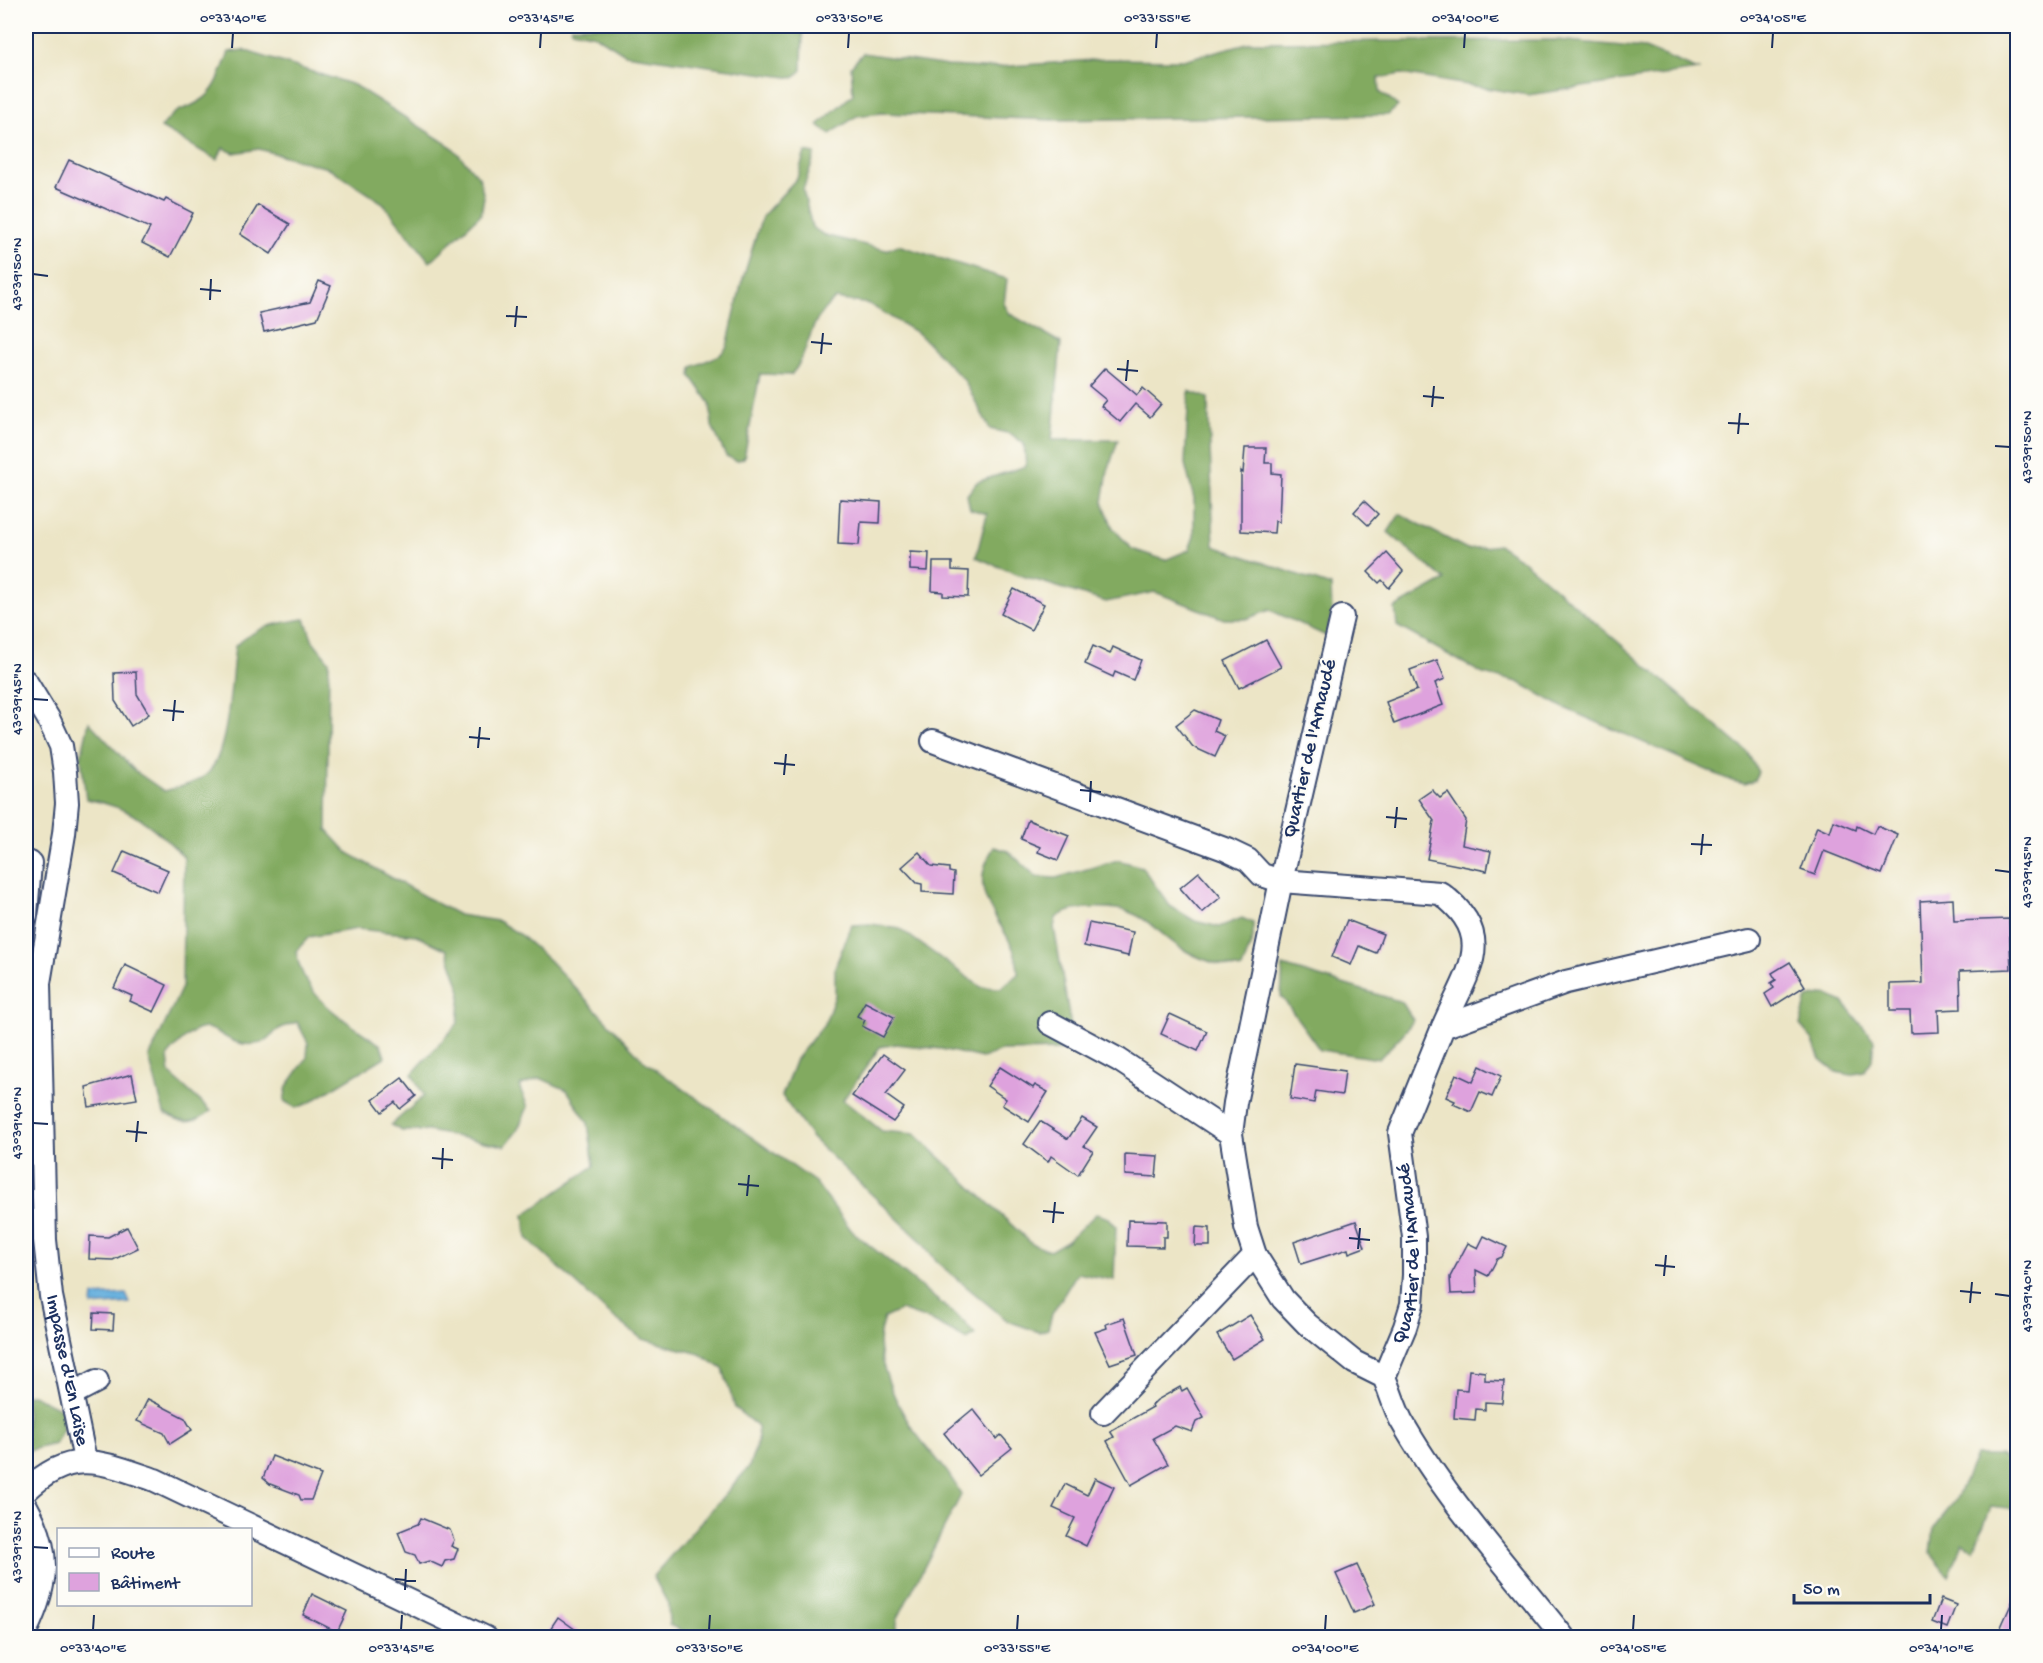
<svg xmlns="http://www.w3.org/2000/svg" width="2043" height="1663" font-family="'Gochi Hand',sans-serif">
  <style>
    .forest { fill: #82aa61; stroke: #4e6c60; stroke-width: 1.5 }
    .water { fill: #65afdd; stroke: #406f9e; stroke-width: 1.5 }
    .building { fill: #dea2dd }
    .lines { fill: none; stroke-linecap: round; stroke-linejoin: round }
    .minor-casing { stroke: #3a4a6e; stroke-width: 26 }
    .minor { stroke: #fff; stroke-width: 22 }
    .ticks { fill: none; stroke: #1b2f5e; stroke-width: 2 }
    .labels { text-anchor: middle; dominant-baseline: central; stroke-width: 4.5; stroke-linejoin: round; paint-order: stroke }
    .street-label { font-size: 20px; fill: #1b2f5e; stroke: #fdfcf7 }
    .neatline { fill: none; stroke: #1b2f5e; stroke-width: 2 }
    .ticks-label { font-size: 15px; text-anchor: middle; fill: #1b2f5e }
  </style>
  <rect width="100%" height="100%" fill="#fdfcf7"/>
  <filter id="ink" filterUnits="userSpaceOnUse"><feTurbulence type="fractalNoise" baseFrequency=".0167" numOctaves="2"/><feDisplacementMap in="SourceGraphic" scale="12" xChannelSelector="R" yChannelSelector="G"/><feConvolveMatrix kernelMatrix="1 2 1 2 8 2 1 2 1" color-interpolation-filters="sRGB"/></filter>
  <filter id="wash" filterUnits="userSpaceOnUse"><feTurbulence type="fractalNoise" baseFrequency=".008" numOctaves="4" result="noise"/><feDisplacementMap in="SourceGraphic" scale="24" xChannelSelector="R" yChannelSelector="G"/><feGaussianBlur stdDeviation="1.35" result="paint"/><feColorMatrix in="noise" values="0 0 0 0 0 0 0 0 0 0 0 0 0 0 0 0 0 1.4 0 .05"/><feComposite in="paint" operator="in"/></filter>
  <g filter="url(#wash)">
    <rect width="100%" height="100%" fill="#ece5c6"/>
    <g class="forest">
      <polygon points="571,26 803,26 802,70 794,78 625,54 595,35 572,30"/>
      <polygon points="1557,40 1645,48 1698,70 1528,95 1401,74 1379,78 1380,92 1398,106 1388,115 1053,120 882,113 857,116 830,134 818,125 853,94 851,66 863,53 948,66 983,68 1107,59 1183,60 1251,42"/>
      <path d="M243,50L354,85L452,147L479,177L484,197L481,214L430,262L383,203L331,169L259,149L234,153L223,148L217,160L161,128C179,104 179,114 200,101C217,91 222,69 229,52Z"/>
      <path d="M805,152L815,154L803,190L812,227L824,235L886,250L898,245L1007,279L1004,304L1010,314L1061,343L1052,440H1118L1108,471L1103,502L1113,528L1132,549L1165,560L1189,550L1194,536V499L1185,464L1189,391L1208,398L1214,546L1331,586L1332,613L1326,636L1270,610L1246,619H1224L1155,592L1106,602L1019,575L976,557L987,514L970,509L967,495L977,482L1026,466L1024,444L1011,434L990,429L964,380L919,334L869,304L835,299C804,324 812,352 791,375L760,374L744,458L737,461L726,456L712,426L710,403L691,376L692,367L720,355L727,347L741,285L762,217L797,178Z"/>
      <polygon points="1400,514 1467,549 1499,545 1522,560 1747,752 1758,772 1754,780 1745,784 1732,781 1562,707 1518,682 1483,674 1397,626 1395,608 1445,580 1388,532"/>
      <path d="M305,619L313,641L329,661L327,830L348,853L429,899L459,915L498,921L519,934L549,960L644,1061L815,1182L852,1231L963,1321L975,1335L967,1340L930,1320L901,1310L884,1318C877,1338 878,1351 885,1371C893,1397 904,1418 921,1440C936,1459 951,1473 961,1495L898,1618L896,1629L904,1637H697L669,1625L668,1604L653,1576L749,1467L758,1440L757,1426L735,1408L723,1369L700,1354L642,1339L606,1311L527,1238L524,1215L594,1166L588,1123L567,1090L540,1078L519,1086L528,1107L517,1131L505,1146L428,1131H402L391,1125L424,1096L412,1074L458,1023L461,991L447,950L416,935L357,929L309,937L296,951C303,998 344,1020 381,1045L385,1057L309,1103L296,1108L284,1101L287,1086L307,1058L308,1043L297,1022C291,1024 284,1026 279,1029C273,1033 268,1041 261,1043C214,1054 217,996 168,1056L170,1074L211,1111C191,1126 184,1124 164,1113L149,1058L182,987L184,857C153,825 131,807 86,799L81,757L89,722L135,771L164,791C178,787 195,784 207,774C229,755 231,676 235,646C260,625 273,624 305,619Z"/>
      <path d="M994,847L1008,851L1037,877L1056,878L1118,860L1142,867L1170,906L1195,921L1219,927L1242,918L1253,923V938L1242,969C1221,966 1200,960 1181,948C1166,939 1153,923 1136,915C1117,905 1073,905 1056,918L1054,927L1075,1050L1001,1051L982,1058L941,1049L896,1044L880,1047L843,1100L882,1131L915,1134L1032,1244L1050,1251L1067,1241L1096,1214L1109,1218L1116,1226L1114,1280L1077,1273L1052,1314L1048,1329L1039,1332L1008,1321L939,1264L920,1240L812,1138L782,1096L796,1059L825,1023L835,996V967L852,925L872,924L900,929L981,987L1001,988L1018,974C1018,923 958,903 994,847Z"/>
      <path d="M1283,966L1402,1002L1413,1020C1408,1032 1389,1047 1379,1059L1320,1050L1281,996Z"/>
      <polygon points="1826,994 1843,1002 1874,1040 1872,1060 1864,1072 1850,1075 1836,1072 1820,1059 1812,1039 1800,1025 1807,998"/>
      <polygon points="26,1395 33,1395 63,1410 63,1429 55,1444 26,1451"/>
      <polygon points="1975,1456 2000,1456 2017,1467 2017,1510 1991,1507 1974,1549 1963,1543 1949,1576 1931,1554 1934,1528 1957,1497"/>
    </g>
    <polygon class="water" points="126,1294 130,1303 92,1306 93,1296"/>
    <g id="blocks">
      <g class="building">
        <polygon points="69,160 164,202 166,199 193,213 170,257 142,243 150,228 56,187"/>
        <polygon points="258,205 290,224 271,254 240,234"/>
        <polygon points="319,281 331,286 317,319 264,332 259,313 310,302"/>
        <polygon points="1105,368 1137,395 1143,388 1161,404 1150,417 1135,404 1120,422 1101,406 1106,400 1089,386"/>
        <polygon points="1245,448 1266,448 1265,463 1272,463 1272,473 1281,474 1279,522 1275,521 1274,533 1241,531 1241,471 1243,473"/>
        <polygon points="840,499 881,502 880,523 861,522 859,545 838,544"/>
        <polygon points="1364,501 1378,514 1368,525 1354,512"/>
        <polygon points="910,552 929,553 928,571 910,570"/>
        <polygon points="1387,553 1403,571 1389,588 1382,580 1379,583 1368,572"/>
        <polygon points="933,562 952,562 952,570 969,571 968,597 943,596 943,592 932,591"/>
        <polygon points="1014,589 1044,604 1031,630 1001,614"/>
        <polygon points="1266,640 1281,667 1239,688 1225,661"/>
        <polygon points="1093,646 1110,654 1113,647 1141,660 1133,680 1115,672 1113,677 1085,664"/>
        <polygon points="1437,660 1445,679 1435,683 1443,705 1394,724 1386,702 1417,690 1410,670"/>
        <polygon points="136,672 137,694 149,714 131,726 115,701 114,673"/>
        <polygon points="1195,710 1218,720 1214,731 1225,736 1215,757 1193,747 1176,725"/>
        <polygon points="1432,790 1440,798 1448,793 1466,820 1462,845 1491,851 1487,871 1427,859 1434,821 1419,799"/>
        <polygon points="1028,820 1069,836 1058,860 1038,852 1040,847 1021,839"/>
        <polygon points="1834,821 1856,830 1857,826 1873,834 1877,826 1898,835 1882,874 1824,851 1815,875 1801,870 1817,827 1830,833"/>
        <polygon points="124,851 168,870 158,892 114,873"/>
        <polygon points="919,852 931,866 949,868 949,872 954,873 953,894 922,892 922,884 917,883 902,867"/>
        <polygon points="1199,872 1221,897 1202,913 1180,888"/>
        <polygon points="1953,899 1954,921 2009,919 2011,969 1960,971 1961,1009 1938,1010 1939,1032 1911,1033 1910,1011 1890,1011 1890,984 1923,983 1920,901"/>
        <polygon points="1347,920 1383,934 1376,953 1359,946 1351,965 1332,957"/>
        <polygon points="1089,923 1133,932 1128,956 1084,946"/>
        <polygon points="1790,962 1805,986 1772,1007 1765,994 1774,988 1771,983 1776,980 1772,973"/>
        <polygon points="125,965 167,985 154,1012 130,1001 132,996 114,988"/>
        <polygon points="865,1002 894,1017 883,1037 862,1026 865,1020 857,1016"/>
        <polygon points="1170,1014 1207,1031 1198,1051 1161,1034"/>
        <polygon points="883,1054 905,1070 886,1095 904,1108 893,1122 852,1096"/>
        <polygon points="1295,1064 1345,1071 1342,1095 1316,1091 1314,1103 1290,1099"/>
        <polygon points="1480,1066 1501,1076 1492,1097 1480,1092 1471,1112 1453,1104 1455,1101 1446,1097 1456,1074 1473,1082"/>
        <polygon points="1000,1067 1033,1088 1035,1085 1048,1092 1029,1122 1002,1105 1006,1099 987,1086"/>
        <polygon points="132,1074 137,1099 89,1107 86,1087"/>
        <polygon points="402,1078 416,1096 400,1109 395,1102 382,1112 373,1100"/>
        <polygon points="1082,1118 1097,1127 1084,1146 1093,1151 1078,1175 1051,1156 1048,1162 1024,1144 1040,1121 1068,1139"/>
        <polygon points="1125,1154 1158,1156 1156,1177 1125,1175"/>
        <polygon points="1128,1220 1167,1221 1167,1237 1163,1237 1163,1247 1127,1246"/>
        <polygon points="1356,1221 1365,1247 1349,1253 1348,1249 1301,1264 1294,1242"/>
        <polygon points="127,1227 138,1248 113,1260 89,1259 90,1236 108,1237"/>
        <polygon points="1196,1227 1210,1228 1210,1246 1195,1246"/>
        <polygon points="1484,1236 1507,1247 1502,1257 1497,1259 1488,1276 1476,1270 1477,1293 1451,1294 1450,1277 1468,1243 1478,1248"/>
        <polygon points="94,1313 114,1314 113,1330 93,1329"/>
        <polygon points="1250,1315 1265,1339 1232,1359 1217,1335"/>
        <polygon points="1124,1318 1137,1355 1110,1364 1095,1332 1107,1328 1106,1324"/>
        <polygon points="1469,1370 1485,1372 1485,1380 1504,1381 1502,1403 1485,1402 1485,1410 1476,1409 1475,1420 1454,1418 1456,1389 1467,1390"/>
        <polygon points="1180,1387 1182,1391 1187,1388 1204,1418 1196,1422 1192,1432 1175,1426 1153,1438 1168,1464 1131,1485 1107,1441 1114,1437 1110,1431 1153,1407 1152,1405 1157,1400"/>
        <polygon points="148,1399 185,1418 192,1430 170,1444 164,1433 137,1421"/>
        <polygon points="973,1409 997,1439 1001,1435 1012,1448 978,1475 944,1433"/>
        <polygon points="272,1456 321,1475 311,1500 301,1500 299,1495 270,1484 263,1478"/>
        <polygon points="1095,1478 1114,1487 1086,1546 1066,1536 1075,1518 1053,1508 1065,1484 1087,1495"/>
        <polygon points="421,1518 450,1530 454,1540 451,1546 458,1549 454,1559 445,1561 442,1567 429,1561 419,1564 415,1555 406,1552 398,1532 418,1524"/>
        <polygon points="1357,1565 1375,1604 1354,1613 1336,1574"/>
        <polygon points="2018,1589 2018,1637 2000,1629"/>
        <polygon points="312,1594 347,1611 337,1632 303,1615"/>
        <polygon points="1941,1599 1956,1605 1947,1628 1932,1622"/>
        <polygon points="558,1617 587,1638 556,1638 548,1632"/>
      </g>
    </g>
  </g>
  <g filter="url(#ink)">
    <use href="#blocks" fill-opacity="0" stroke="#3a4a6e" stroke-width="1.5"/>
    <g class="lines">
      <defs>
        <g id="minor">
          <path d="M1342,617L1281,881L1235,1103L1231,1134L1246,1227L1255,1255L1283,1299L1307,1324L1354,1362L1384,1377C1390,1391 1394,1406 1401,1420C1444,1497 1509,1568 1564,1638"/>
          <path id="s1" d="M26,682L48,718L61,746L65,772L67,803L64,834L39,983L45,1240L51,1296L85,1460"/>
          <path d="M933,741L1227,850L1248,860L1262,875L1281,881L1440,893C1500,937 1466,973 1443,1027"/>
          <polyline points="26,915 30,863"/>
          <polyline points="1050,1023 1119,1060 1231,1134"/>
          <path id="s2" d="M1384,1377L1405,1327L1412,1304L1414,1275V1237L1400,1133L1443,1027L1566,982L1749,939"/>
          <polyline points="72,1394 97,1381"/>
          <polyline points="1103,1413 1255,1255"/>
          <path d="M26,1491C71,1447 102,1462 155,1480L486,1638"/>
          <path d="M26,1506C52,1553 48,1584 26,1630"/>
        </g>
      </defs>
      <use href="#minor" class="minor-casing"/>
      <use href="#minor" class="minor"/>
    </g>
  </g>
  <path class="ticks" d="M232,48L233,33M540,48L541,33M848,48L849,33M1156,48L1157,33M1464,48L1465,33M1772,48L1773,33M33,274L48,276M200,289L221,291M210,300L211,279M506,316L527,317M515,327L517,306M811,342L832,344M821,354L823,333M1117,369L1138,371M1126,381L1128,360M1423,396L1444,398M1432,407L1434,386M1728,423L1749,424M1738,434L1740,413M1995,446L2010,447M33,699L48,700M163,710L184,712M173,721L175,700M469,737L490,739M478,748L480,727M774,763L795,765M784,775L786,754M1080,790L1101,792M1090,802L1091,781M1386,817L1407,819M1395,828L1397,807M1691,844L1712,845M1701,855L1703,834M1995,870L2010,872M33,1123L48,1124M126,1131L147,1133M136,1142L138,1121M432,1158L453,1160M442,1169L443,1148M738,1184L759,1186M747,1196L749,1175M1043,1211L1064,1213M1053,1223L1055,1202M1349,1238L1370,1240M1358,1249L1360,1228M1655,1265L1675,1267M1664,1276L1666,1255M1960,1291L1981,1293M1995,1294L2010,1296M1970,1303L1972,1282M33,1547L48,1548M395,1579L416,1581M405,1590L406,1569M93,1630L94,1615M401,1630L402,1615M709,1630L710,1615M1017,1630L1018,1615M1325,1630L1326,1615M1633,1630L1634,1615M1941,1630L1942,1615"/>
  <g class="labels">
    <g class="street-label">
      <text transform="translate(1311 749) rotate(-77)">Quartier de l'Arnaudé</text>
      <text stroke="none"><textPath href="#s2" startOffset="128">Quartier de l'Arnaudé</textPath></text>
      <text stroke="none"><textPath href="#s1" startOffset="702">Impasse d'En Laïse</textPath></text>
    </g>
  </g>
  <rect width="2043" height="1663" fill="none" stroke="#fdfcf7" stroke-width="66"/>
  <rect x="57" y="1528" width="195" height="78" fill="#fdfcf7" stroke="#a3aaba" stroke-width="1.5"/>
  <rect x="69" y="1548" width="30" height="9" fill="#ffffff" stroke="#a3aaba" stroke-width="1.5"/>
  <text x="111" y="1558" font-size="18" fill="#1b2f5e">Route</text>
  <rect x="69" y="1573" width="30" height="18" fill="#dea2dd" stroke="#a3aaba" stroke-width="1.5"/>
  <text x="111" y="1588" font-size="18" fill="#1b2f5e">Bâtiment</text>
  <path d="M1794 1594v9h136v-9" fill="none" stroke="#1b2f5e" stroke-width="3"/>
  <text x="1803" y="1594" font-size="18" fill="#1b2f5e" stroke="#fdfcf7" stroke-width="4.5" paint-order="stroke">50 m</text>
  <rect x="33" y="33" width="1977" height="1597" class="neatline"/>
  <g class="ticks-label">
    <text x="233" y="22">0°33'40"E</text>
    <text x="541" y="22">0°33'45"E</text>
    <text x="849" y="22">0°33'50"E</text>
    <text x="1157" y="22">0°33'55"E</text>
    <text x="1465" y="22">0°34'00"E</text>
    <text x="1773" y="22">0°34'05"E</text>
    <text transform="translate(16 274) rotate(-90)" y="5">43°39'50"N</text>
    <text transform="translate(2026 447) rotate(-90)" y="5">43°39'50"N</text>
    <text transform="translate(16 699) rotate(-90)" y="5">43°39'45"N</text>
    <text transform="translate(2026 872) rotate(-90)" y="5">43°39'45"N</text>
    <text transform="translate(16 1123) rotate(-90)" y="5">43°39'40"N</text>
    <text transform="translate(2026 1296) rotate(-90)" y="5">43°39'40"N</text>
    <text transform="translate(16 1547) rotate(-90)" y="5">43°39'35"N</text>
    <text x="93" y="1652">0°33'40"E</text>
    <text x="401" y="1652">0°33'45"E</text>
    <text x="709" y="1652">0°33'50"E</text>
    <text x="1017" y="1652">0°33'55"E</text>
    <text x="1325" y="1652">0°34'00"E</text>
    <text x="1633" y="1652">0°34'05"E</text>
    <text x="1941" y="1652">0°34'10"E</text>
  </g>
</svg>
